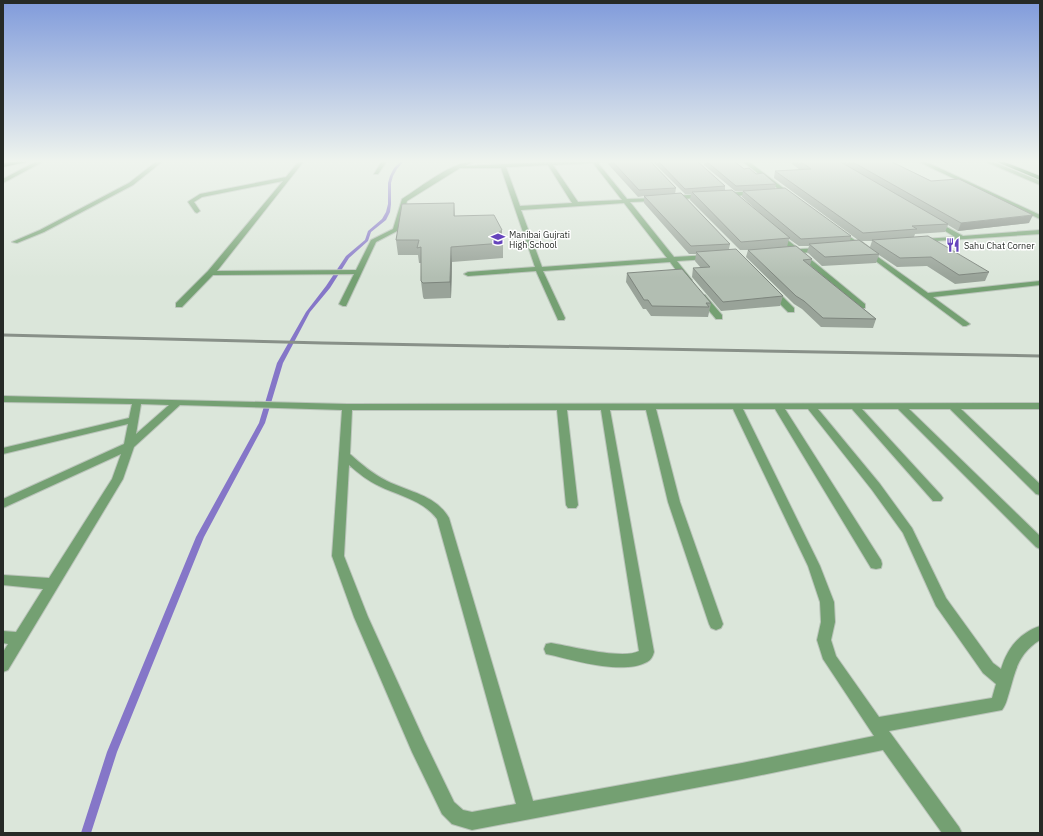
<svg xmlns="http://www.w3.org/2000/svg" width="1043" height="836" font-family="'IBM Plex Sans',sans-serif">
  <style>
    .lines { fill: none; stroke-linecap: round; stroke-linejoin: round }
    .stream { fill: #8576c8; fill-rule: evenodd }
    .minor-casing { stroke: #bac4ba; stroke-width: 2 }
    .major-casing { stroke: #bac4ba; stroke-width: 2 }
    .minor { fill: #74a072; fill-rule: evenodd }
    .major { fill: #19621d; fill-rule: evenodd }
    .rail { stroke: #889088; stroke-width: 3 }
    .wall { fill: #99a399; fill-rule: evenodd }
    .shaded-wall { fill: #7d857d }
    .building { fill: #b2beb2; stroke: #7d857d }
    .labels { text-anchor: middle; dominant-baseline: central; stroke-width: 3; stroke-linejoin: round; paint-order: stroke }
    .far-poi-label { font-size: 9px; fill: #262a26; stroke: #fff; text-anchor: start }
  </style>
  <rect width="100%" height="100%" fill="#dbe6da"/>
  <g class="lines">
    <polygon class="stream" points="401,161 404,161 397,169 393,176 391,183 391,204 390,212 386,220 371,232 368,241 349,258 330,288 310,312 283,363 265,423 204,537 117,752 91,833 81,833 107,752 196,537 259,423 277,363 306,312 326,286 346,256 365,240 368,231 382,219 386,212 388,204 388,183 390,176 394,168"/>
    <defs>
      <g id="minor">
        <polygon points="37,161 44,161 3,183 3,179"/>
        <polygon points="157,161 163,161 133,185 44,232 17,243 12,242 40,230 129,183"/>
        <path d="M299,161H304L217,271L356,270L371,240L393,229L402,199C421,187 453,161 475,161L465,166L565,161H604L598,163L627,199L658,198V200L656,201L630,202L674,257L709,255L712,257L709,259L677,261L692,280L688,282H685L670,262L543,271L565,318L564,320H558L536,271L468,276L464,274L468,272L535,267L501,168H460L407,201L399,230L376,242L346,306H343L339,304L354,274L213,275L182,307H176V303L208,271L283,181L202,197L194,202L200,211L197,213L195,212L188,202L189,201L200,194L286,177ZM593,163L622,200L578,202L553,165ZM548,165L572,203L520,206L506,167ZM624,203L667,258L542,267L521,210Z"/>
        <polygon points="382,161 387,161 378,174 374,174"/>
        <polygon points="742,161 748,161 795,197 790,198"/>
        <polygon points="917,161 924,161 1040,215 1040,219"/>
        <polygon points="984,161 991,161 1040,181 1040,185"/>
        <polygon points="756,191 759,193 758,194 724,197 721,195 724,193"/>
        <polygon points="704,194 706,195 706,197 672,200 669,198 672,196"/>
        <polygon points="934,220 963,236 1040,230 1040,234 920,242 920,240 922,239 955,237 932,223 931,222"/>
        <polygon points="838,231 842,231 928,293 1040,281 1040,285 933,297 970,324 966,326 963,326 838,233"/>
        <polygon points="776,234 780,234 799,249 823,248 823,250 803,253 865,304 865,308 859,308 796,253 787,253 787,251 791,250 776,236"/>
        <polygon points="769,289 775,289 794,308 794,312 788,312 769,293"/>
        <polygon points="699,295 705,295 722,315 722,319 716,319 699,299"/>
        <path d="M3,396L347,404L1040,403V409H961L1040,484V495L1036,494L950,409H909L1040,536V549L1036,547L898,409H862L941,495L943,498L941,501H933L852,409H818L880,484L912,528L946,598L993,663L1001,669C1007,649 1019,633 1040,626V640C1018,654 1016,669 1009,693C1007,699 1006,705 1002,710L889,731L959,827L962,833H942L883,750L742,779L472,830L452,824L442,814L412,752L354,617L332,556L342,410L180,405L134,447L123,479L8,670L3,672V652L8,644L3,643V631L16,632L43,589L3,585V575L49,578L112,479L121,454L3,508V499L124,444L128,424L3,454V448L129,418L132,404L3,402ZM141,404L169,405L136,434ZM656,409H733L808,566L820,602L821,622L817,640L823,659L874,736L742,763L533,801L449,518C436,495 409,492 387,481C373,474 361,464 350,454L352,410H557L566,505L568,508H576L578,505L567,410H601L639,651C623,660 570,646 551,643L546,644L544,649L546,654L551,655C576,661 623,675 647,662C651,660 653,656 654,652L610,410H646L668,502L709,624L711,628L716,630L721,628L723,624L680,502ZM743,409H775L871,568L876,569L881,568L882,564L881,560L785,409H808L872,490L903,533L936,606L983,673L996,684L992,698L879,717L836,656L831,640L835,622L834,602L820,566ZM349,465C358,473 368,481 379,486C399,496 423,500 437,519L516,804L472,812L463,810L454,802L424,740L368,617L344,556Z"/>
      </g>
      <g id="major">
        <polygon points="17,161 32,161 3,167 3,163"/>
        <polygon points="995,161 1002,161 1040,176 1040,180"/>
      </g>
    </defs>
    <use href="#minor" class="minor-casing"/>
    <use href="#major" class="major-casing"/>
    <use href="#minor" class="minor"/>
    <use href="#major" class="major"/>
    <polyline class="rail" points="3,335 323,343 1040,356"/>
  </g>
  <g class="wall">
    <polygon points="608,161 650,161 676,188 675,194 730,244 729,249 783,296 780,306 721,311 692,277 693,268 701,268 695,261 696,254 689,254 644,203 644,196 638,197 608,164"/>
    <path d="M654,161H697L725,186V190L769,221L742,197L743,191H735L704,165L705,161H734L744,169L756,174L776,184L775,189L851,236L850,241L858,240L774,178L775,171L800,170L788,161H890L931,181L1029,223L958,231L948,225L945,232L915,234L914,237L989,272L985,281L955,284L927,266L897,267L879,255L876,263L822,266L807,252L809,246H799L789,239L787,247L812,259L810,265L876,319L873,328L821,327L802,309L794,304L746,257L748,250H740L690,200L691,194H685L654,163ZM862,241H872L870,247Z"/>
    <polygon points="454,203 455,216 502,241 503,243 503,258 452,262 451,298 424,299 423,297 421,281 421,263 419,263 418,255 398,255 396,240"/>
    <polygon points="627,273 711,303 708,317 651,316 646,309 643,309 626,282"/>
  </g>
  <g class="shaded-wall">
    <polygon points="1033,215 1029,223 958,231 961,223"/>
    <polygon points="502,230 502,243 499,232"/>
    <polygon points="451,247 452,262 451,298 450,282"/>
  </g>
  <g class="building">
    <polygon points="612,161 650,161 676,188 639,190"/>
    <polygon points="658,161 697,161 725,186 685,189"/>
    <polygon points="706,161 734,161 744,169 749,168 756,174 763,173 776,184 736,186"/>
    <polygon points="800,161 839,161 948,224 912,226 917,229 863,233 775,171 811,169"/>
    <polygon points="851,161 890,161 931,181 959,179 1033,215 961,223"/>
    <polygon points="785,188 851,236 801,239 743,191"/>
    <polygon points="732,190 790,238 741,242 692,192"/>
    <polygon points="681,193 730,244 691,246 644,196"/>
    <polygon points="454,203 454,216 494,215 502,230 499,232 503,243 451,247 450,282 423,283 421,281 421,247 417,248 419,240 396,240 402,204"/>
    <polygon points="928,236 989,272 959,275 931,257 900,258 872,240"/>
    <polygon points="859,240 879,254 825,257 809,244"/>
    <polygon points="796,246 812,259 803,260 876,319 823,318 804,301 796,296 748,250"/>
    <polygon points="736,249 783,296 723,302 693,268 710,267 696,252"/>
    <polygon points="682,269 711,303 706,303 709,307 652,306 648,300 644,300 627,273"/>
  </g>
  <linearGradient id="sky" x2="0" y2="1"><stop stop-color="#809bdb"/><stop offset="0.58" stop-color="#eff4ee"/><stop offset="1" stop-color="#eff4ee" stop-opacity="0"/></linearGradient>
  <rect width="1043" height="278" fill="url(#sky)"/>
  <defs>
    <symbol id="school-bare" viewBox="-9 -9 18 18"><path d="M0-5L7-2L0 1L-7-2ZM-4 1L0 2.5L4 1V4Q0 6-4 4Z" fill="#6544bc" stroke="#fff" stroke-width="2.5" paint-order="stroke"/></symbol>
    <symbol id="restaurant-bare" viewBox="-9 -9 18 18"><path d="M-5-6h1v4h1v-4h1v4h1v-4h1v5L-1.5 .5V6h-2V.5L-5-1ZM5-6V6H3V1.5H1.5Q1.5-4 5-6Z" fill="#6544bc" stroke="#fff" stroke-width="2.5" paint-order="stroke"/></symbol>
  </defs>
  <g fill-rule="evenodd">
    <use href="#school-bare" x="488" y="229" width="20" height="20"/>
    <use href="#restaurant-bare" x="943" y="235" width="20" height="20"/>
  </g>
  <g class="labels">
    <g class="far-poi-label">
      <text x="509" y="234">Manibai Gujrati<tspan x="509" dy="10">High School</tspan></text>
      <text x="964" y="245">Sahu Chat Corner</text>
    </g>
  </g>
  <rect width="1043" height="836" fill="none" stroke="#262a26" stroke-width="8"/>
</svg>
